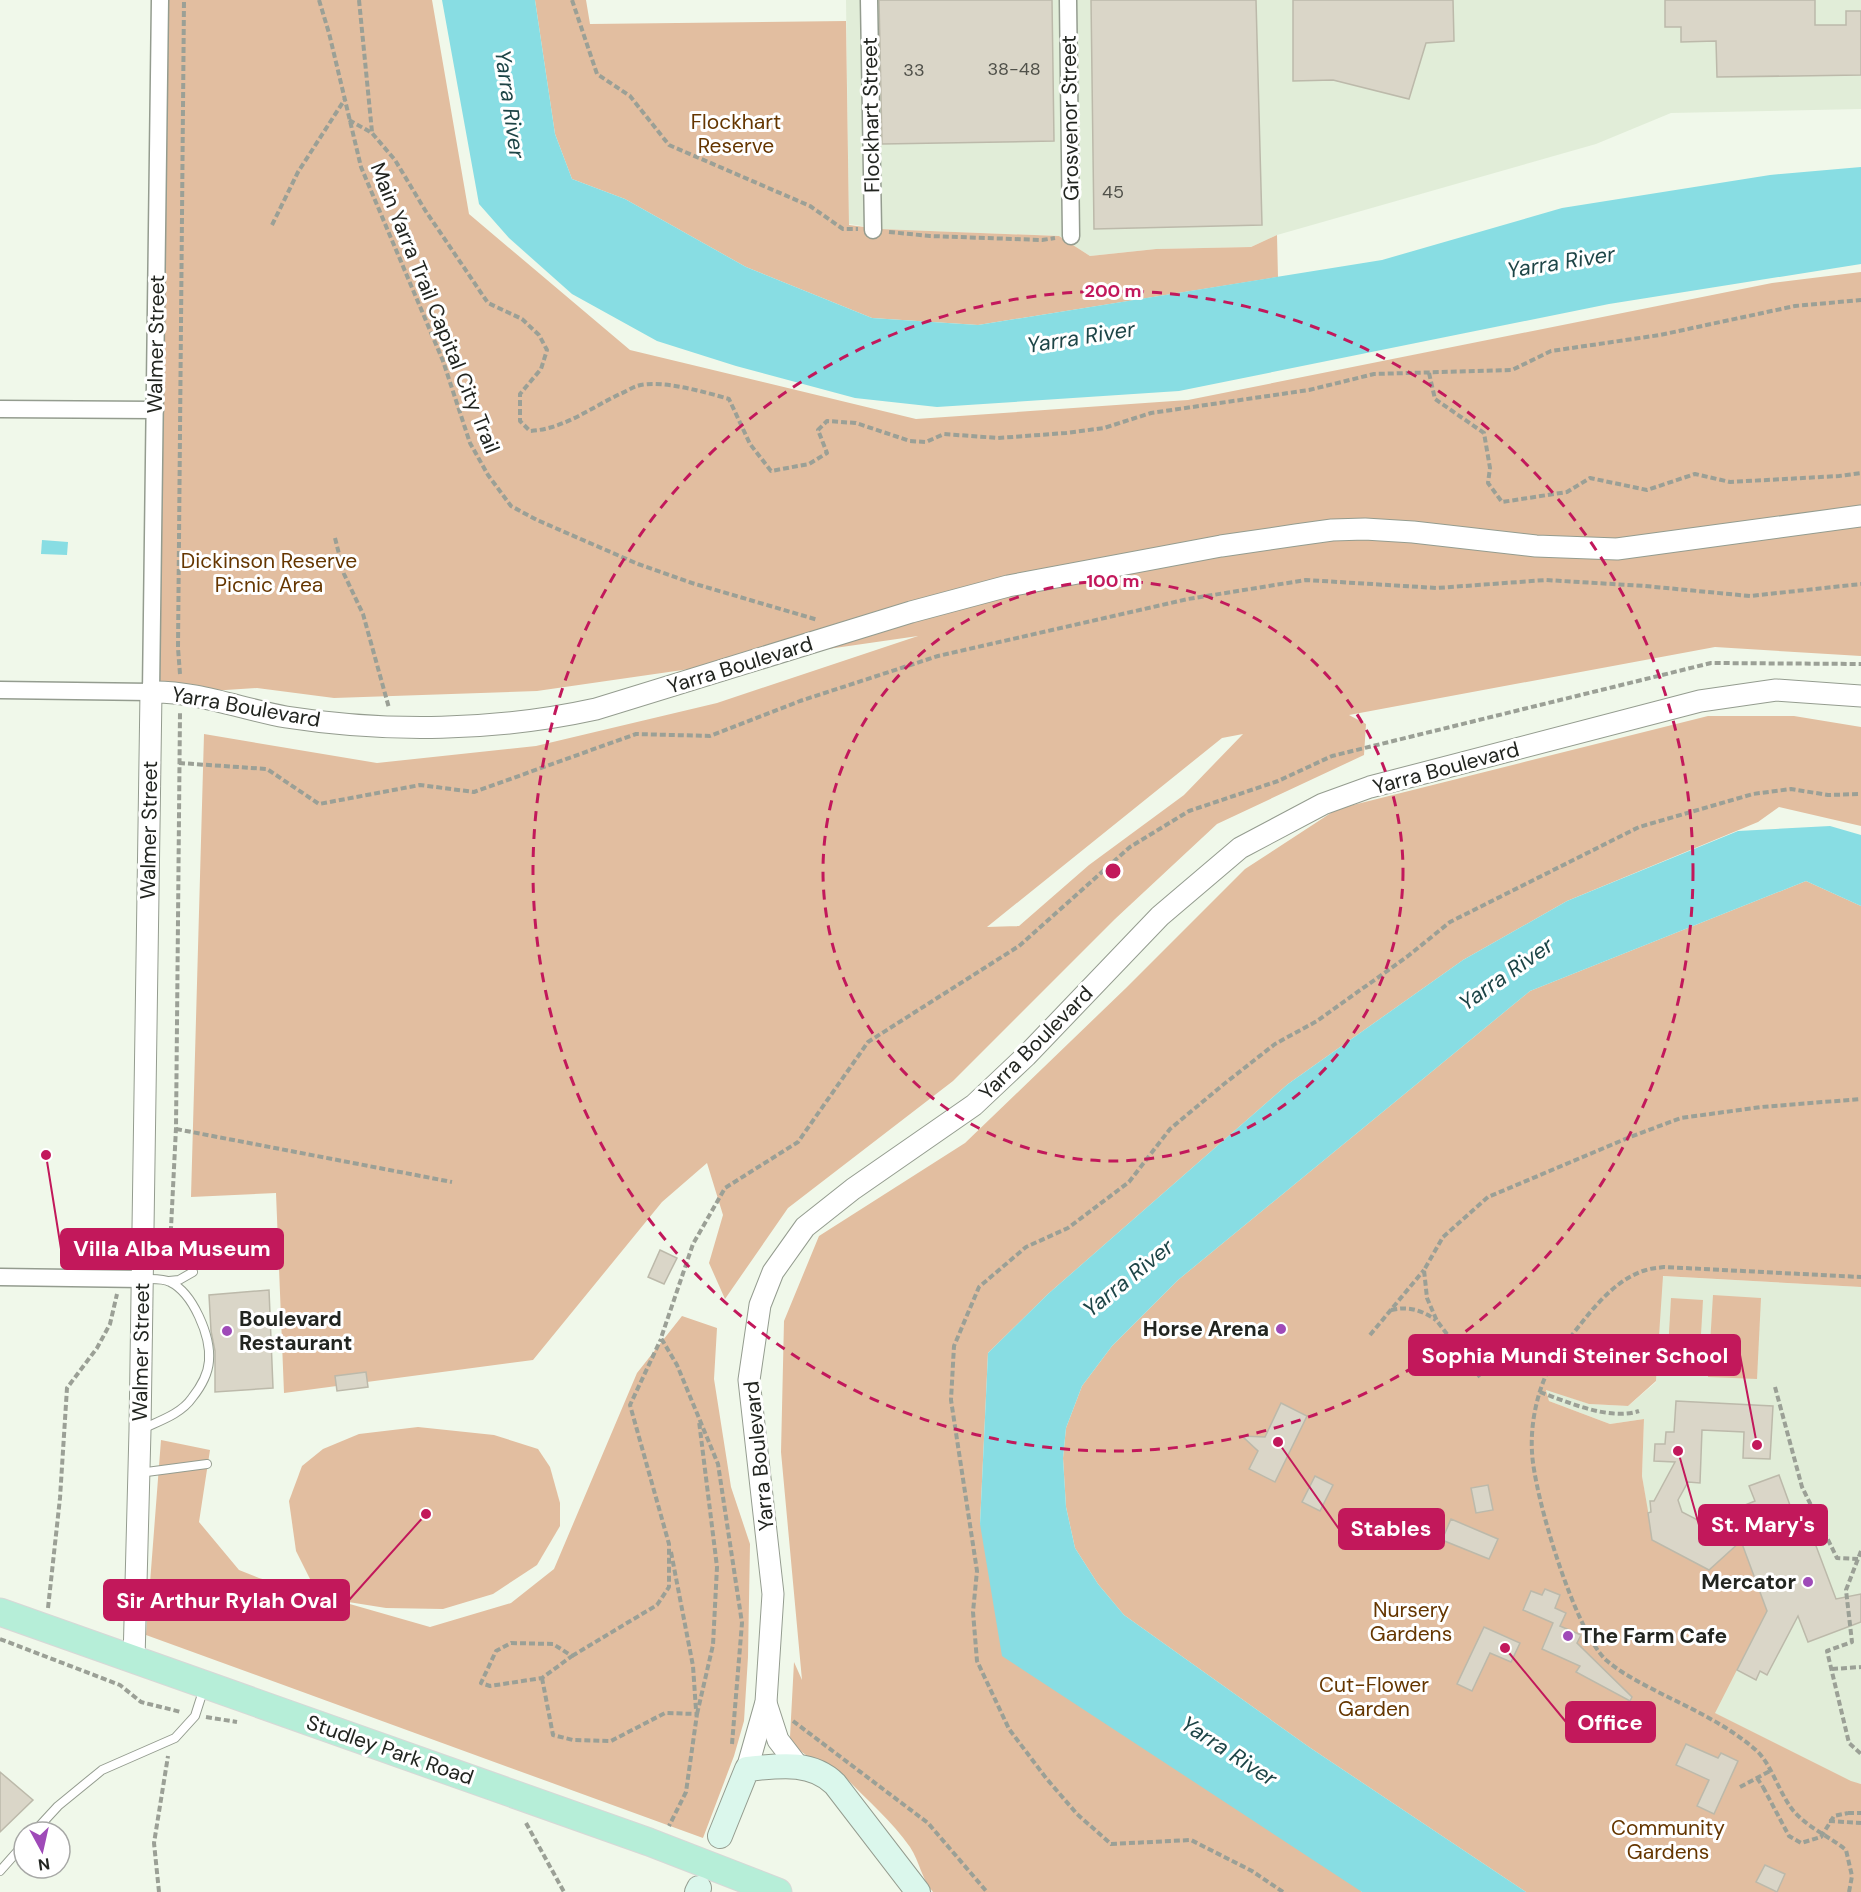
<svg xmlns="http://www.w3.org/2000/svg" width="1861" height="1892" font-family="'DM Sans',sans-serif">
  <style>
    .built { fill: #e1edd8 }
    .green { fill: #e2bea0; fill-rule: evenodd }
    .water { fill: #88dde3 }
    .building { fill: #dad6c8; stroke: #bcb9aa; stroke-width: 1.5 }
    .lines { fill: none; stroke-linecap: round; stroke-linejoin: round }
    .service-casing { stroke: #949c8f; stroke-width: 10 }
    .minor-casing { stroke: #949c8f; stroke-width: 19 }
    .tertiary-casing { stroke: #949c8f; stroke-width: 23 }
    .secondary-casing { stroke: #949c8f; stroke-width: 26 }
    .primary-casing { stroke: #d7d8d7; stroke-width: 29 }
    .path { stroke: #9ba096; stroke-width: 4; stroke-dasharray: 6 3; stroke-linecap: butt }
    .service { stroke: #fff; stroke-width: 8 }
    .minor { stroke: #fff; stroke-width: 16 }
    .tertiary { stroke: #fff; stroke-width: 21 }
    .secondary { stroke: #dbf7ec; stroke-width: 24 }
    .primary { stroke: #b6eed8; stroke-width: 27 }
    .path-bridge { stroke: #9ba096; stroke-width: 4; stroke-dasharray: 6 3; stroke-linecap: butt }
    .ring { fill: none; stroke: #c2185b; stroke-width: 3; stroke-dasharray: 10 8 }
    .poi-dot { fill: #9f4ab8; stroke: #fff; stroke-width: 2 }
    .labels { text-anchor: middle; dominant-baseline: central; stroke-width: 6; stroke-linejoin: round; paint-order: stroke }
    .number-label { font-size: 18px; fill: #50514a }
    .street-label { font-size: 21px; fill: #222520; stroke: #fff }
    .park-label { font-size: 21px; fill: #653600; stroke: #fff }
    .poi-label { font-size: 21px; font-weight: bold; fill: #222520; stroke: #fff; text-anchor: start }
    .water-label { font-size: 22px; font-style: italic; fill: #1d4547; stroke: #fff }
    .centre { fill: #c2185b; stroke: #fff; stroke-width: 3 }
    .ring-label { font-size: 18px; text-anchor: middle; font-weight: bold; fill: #c2185b; stroke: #fff; stroke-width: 6; stroke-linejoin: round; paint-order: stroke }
    .leader { fill: none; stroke: #c2185b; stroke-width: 2 }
    .callout-dot { fill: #c2185b; stroke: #fff; stroke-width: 2 }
    .callout { fill: #c2185b; stroke: #c2185b; stroke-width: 2 }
    .callout-label { font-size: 22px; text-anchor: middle; font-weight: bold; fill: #fff }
  </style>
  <rect width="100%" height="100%" fill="#f0f8ea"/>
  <g class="built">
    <polygon points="846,0 1861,0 1861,109 1671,113 1596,144 1277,235 1251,247 1156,249 1090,256 1059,236 880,229 849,224"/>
    <polygon points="1662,1276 1861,1287 1861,1784 1851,1782 1714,1713 1709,1570 1652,1540 1642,1476 1644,1419 1610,1424 1549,1401 1546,1389 1589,1404 1628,1406 1656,1382"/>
  </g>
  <g class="green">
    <path d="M160,0H432L469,214L630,350L916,419L1188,400L1772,283L1861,272V656L1715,647L1349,715L1366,724L1364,755L1217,824L1115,919L953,1081L788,1208L725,1299L709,1263L723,1215L707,1163L662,1202L533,1360L284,1393L276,1193L191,1197L204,734L377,763L536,746L717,703L918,636L537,691L334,698L257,688L180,693L151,692ZM1243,734L1184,795L1089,865L1019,926L987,927L1222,738Z"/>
    <polygon points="535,0 586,0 590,24 846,21 849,225 880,229 1059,236 1090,256 1156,249 1251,247 1277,235 1278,277 978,325 872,318 746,267 625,199 572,179 555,134"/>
    <path d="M1708,716H1794L1861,727V826L1779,807L1758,822L1567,901L1463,960L1288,1084L1048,1294L988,1353L980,1524L1362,1892H933C921,1878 920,1862 910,1847C892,1821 866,1799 844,1776C827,1759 800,1761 790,1737L794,1662L802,1680L781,1452L784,1321L819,1236L965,1143L1126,988L1245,869L1337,809Z"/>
    <polygon points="1806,881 1861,906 1861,1287 1663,1276 1656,1381 1628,1406 1589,1404 1546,1390 1549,1401 1610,1424 1644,1419 1642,1476 1653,1540 1709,1570 1741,1541 1767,1611 1715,1713 1851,1781 1861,1784 1861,1892 1526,1892 1309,1747 1124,1615 1098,1584 1075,1548 1066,1507 1063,1458 1066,1428 1082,1386 1112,1346 1178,1280 1530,991"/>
    <polygon points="1713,1295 1761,1298 1757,1379 1708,1377"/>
    <polygon points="1671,1298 1703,1300 1699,1369 1667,1367"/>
    <polygon points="682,1316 717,1328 714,1379 731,1487 750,1544 748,1657 744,1721 734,1756 703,1838 146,1635 161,1440 210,1450 199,1522 239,1570 259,1578 430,1627 511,1603 554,1569 637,1373"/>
    <polygon points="418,1427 494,1435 538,1449 550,1467 560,1503 560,1526 537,1565 493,1594 443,1609 386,1608 342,1601 313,1585 296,1551 289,1501 302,1466 323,1449 359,1434"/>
  </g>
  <g class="water">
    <polygon points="442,0 535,0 555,134 572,179 625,199 746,267 872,318 978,325 1382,260 1562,208 1770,175 1861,167 1861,264 1609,304 1179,391 937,407 855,398 736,366 657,341 572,294 509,238 479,204"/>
    <polygon points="42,540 68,542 67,555 41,554"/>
    <polygon points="1830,826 1861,835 1861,906 1806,881 1530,991 1178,1280 1112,1346 1082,1386 1066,1428 1063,1458 1066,1507 1075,1548 1098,1584 1124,1615 1309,1747 1526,1892 1362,1892 1002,1656 980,1524 988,1353 1048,1294 1288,1084 1463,960 1567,901 1738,831"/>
  </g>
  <g class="building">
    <polygon points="879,0 1052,0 1054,141 882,144"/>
    <polygon points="1091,0 1256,0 1262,225 1094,229"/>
    <polygon points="1293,0 1453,0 1454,41 1426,43 1409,99 1333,80 1293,81"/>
    <polygon points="1665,0 1815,0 1815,25 1846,25 1846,11 1861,11 1861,75 1717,77 1716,41 1681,42 1681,27 1665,27"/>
    <polygon points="660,1250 677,1258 664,1284 648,1277"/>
    <polygon points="269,1290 273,1388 215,1392 215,1351 211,1331 209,1295"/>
    <polygon points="366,1372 368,1387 337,1391 335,1376"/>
    <polygon points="1676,1401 1773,1406 1770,1459 1743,1458 1744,1432 1702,1430 1700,1483 1688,1482 1678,1500 1682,1512 1719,1531 1736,1518 1733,1510 1755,1501 1749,1486 1779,1475 1791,1508 1797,1506 1804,1524 1807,1522 1836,1599 1861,1594 1861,1622 1808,1642 1798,1616 1767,1675 1760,1671 1756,1680 1737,1670 1767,1611 1741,1541 1709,1570 1652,1540 1648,1513 1651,1512 1650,1501 1654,1501 1675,1462 1654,1461 1655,1444 1665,1444 1666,1432 1674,1432"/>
    <polygon points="1281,1403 1307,1416 1275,1482 1249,1469 1258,1451 1242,1436 1265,1437"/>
    <polygon points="1315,1476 1333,1485 1320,1511 1302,1502"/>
    <polygon points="1488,1485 1493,1510 1476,1513 1471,1488"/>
    <polygon points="1451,1519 1498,1539 1489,1559 1442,1540"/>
    <polygon points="1545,1589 1560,1595 1555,1608 1566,1613 1560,1626 1581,1635 1577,1643 1632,1697 1630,1701 1576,1672 1580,1666 1542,1649 1553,1623 1523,1610 1531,1591 1542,1595"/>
    <polygon points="1484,1627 1520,1643 1511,1662 1490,1653 1472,1691 1457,1684"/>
    <polygon points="1686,1744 1718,1758 1721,1753 1738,1761 1714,1814 1697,1806 1709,1780 1676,1765"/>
    <polygon points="0,1772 33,1800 0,1832"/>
    <polygon points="1765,1865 1785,1874 1777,1892 1756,1882"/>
  </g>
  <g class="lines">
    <defs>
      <g id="service">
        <polyline points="169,1281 179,1280 193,1272"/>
        <path d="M142,1429C159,1421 181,1414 192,1398C200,1388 208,1374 209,1361C211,1336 193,1293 170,1282C163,1278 151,1279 143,1279"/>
        <polyline points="139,1473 207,1464"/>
        <polyline points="34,1832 58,1806 102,1770 175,1738 195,1716 204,1688"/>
        <polyline points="0,1871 24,1844"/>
      </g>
      <g id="minor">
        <polyline points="869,0 873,230"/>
        <polyline points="1068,0 1071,236"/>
        <polyline points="0,409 155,410"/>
        <polyline points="0,690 151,692 160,0"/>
        <polyline points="0,1277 142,1279"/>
      </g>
      <g id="tertiary">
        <path d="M134,1660L140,1430L151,692C197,691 241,709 286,717C388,733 496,731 596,709L911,612L1008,586L1221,546L1296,535L1332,530L1365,529L1413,532L1536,546L1617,549L1861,516"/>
        <polyline points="766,1703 778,1740 798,1766"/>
        <polyline points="747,1769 766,1702 773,1594 749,1380 760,1305 773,1272 805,1227 853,1189 974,1105 1026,1056 1160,916 1240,848 1323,804 1370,787 1700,701 1776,690 1861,696"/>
      </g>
      <g id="secondary">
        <path d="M720,1836L747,1769C777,1766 811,1760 835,1784L918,1892"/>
        <polyline points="697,1892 699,1888"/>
      </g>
      <polyline id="primary" points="0,1612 649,1842 778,1892"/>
    </defs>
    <use href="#service" class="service-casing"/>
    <use href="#minor" class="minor-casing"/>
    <use href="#tertiary" class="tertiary-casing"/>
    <use href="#secondary" class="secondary-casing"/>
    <use href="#primary" class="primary-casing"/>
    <g class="path">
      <polyline points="319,0 329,33 361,167 443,361 470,443 488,475 511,506 537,520 638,564 692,583 818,620"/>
      <polyline points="359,0 372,132"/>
      <polyline points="572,0 597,74 630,96 669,145 810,206 843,229 858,229"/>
      <path d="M349,120L372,133L395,160L425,210L488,303L522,319L539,335L547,350L541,369L520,394V421L530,431C564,429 590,408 620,394C625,392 631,388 637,386C660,379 705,392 729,399L750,444L771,471L809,464L827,453L818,430L827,421L856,423L910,441L926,442L944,434L998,438L1066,433L1104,428L1151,413L1309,390L1374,374L1512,370L1551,351L1660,335L1795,306L1861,300"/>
      <polyline points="272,225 298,172 345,99"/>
      <polyline points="889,232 930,236 1042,240 1055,238"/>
      <polyline points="1429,373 1435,399 1484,433 1490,468 1488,483 1502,502 1567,492 1590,478 1647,490 1695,474 1730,482 1839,476 1861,473"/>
      <polyline points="335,538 344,574 363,614 389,708"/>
      <polyline points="180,674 178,648 184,0"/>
      <polyline points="179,763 267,769 319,804 420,785 474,792 636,734 710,736 800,701 938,656 1188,599 1306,580 1437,588 1546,580 1645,586 1750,596 1861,584"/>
      <polyline points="176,1129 452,1182"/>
      <polyline points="169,1268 176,1128 180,712"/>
      <path d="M1391,1310C1409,1306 1421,1310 1436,1320"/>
      <polyline points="1370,1335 1424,1270"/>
      <polyline points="1480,1377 1437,1321 1427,1298 1424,1270 1443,1237 1488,1197 1630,1137 1681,1118 1761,1107 1861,1099"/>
      <polyline points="1775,1387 1802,1487 1837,1558 1858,1559"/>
      <path d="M1540,1392C1567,1402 1610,1421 1639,1411"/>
      <polyline points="1861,1551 1846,1590 1852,1642 1827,1651 1849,1743 1861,1754"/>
      <polyline points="671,1552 693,1666 696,1710"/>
      <polyline points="48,1608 60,1498 67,1388 97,1348 110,1324 117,1294"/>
      <polyline points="0,1639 120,1685 141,1702 181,1712"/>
      <polygon points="511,1643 553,1644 572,1656 542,1678 490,1686 481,1683 496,1651"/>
      <polyline points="572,1656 657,1605 669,1587 669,1544 630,1405 661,1339"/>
      <polyline points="1832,1669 1861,1667"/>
      <polyline points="542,1678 553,1735 573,1740 611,1741 665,1713 697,1714 686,1792 669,1826"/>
      <polyline points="697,1714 713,1645 717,1567 699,1421"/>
      <polyline points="206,1717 237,1722"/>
      <polyline points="793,1721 928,1823 987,1892"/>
      <polyline points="732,1744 742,1623 718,1464 677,1365 661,1338 693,1244 725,1188 798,1142 868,1042 1019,946 1130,847 1189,811 1278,781 1332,756 1711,663 1861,664"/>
      <polyline points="1757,1778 1763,1787"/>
      <polyline points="1740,1787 1770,1771"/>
      <polyline points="1848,1813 1861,1813"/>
      <polyline points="1829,1821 1861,1823"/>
      <polyline points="526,1823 564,1892"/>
      <polyline points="159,1892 154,1843 168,1756"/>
      <polyline points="1283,1892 1252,1871 1191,1840 1111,1844 1077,1814 1046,1778 1009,1729 977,1661 973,1612 977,1571 951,1400 954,1346 979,1287 1026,1247 1068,1228 1129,1182 1170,1129 1224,1084 1275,1044 1317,1021 1408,956 1450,922 1639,827 1753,794 1791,789 1828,795 1861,794"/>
      <path d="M1849,1892L1852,1876L1846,1850C1829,1836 1806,1827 1792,1809C1779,1792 1771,1764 1757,1751C1729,1726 1694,1710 1660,1693C1641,1683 1622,1674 1606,1660C1575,1631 1534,1496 1532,1452C1530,1418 1540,1377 1561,1349C1584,1321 1609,1281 1646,1270C1652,1268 1658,1268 1664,1267L1861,1277"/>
    </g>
    <use href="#service" class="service"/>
    <use href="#minor" class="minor"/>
    <use href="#tertiary" class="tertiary"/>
    <use href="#secondary" class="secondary"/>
    <use href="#primary" class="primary"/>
    <polyline class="path-bridge" points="1763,1787 1789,1836 1801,1843 1821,1837 1834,1816 1848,1813"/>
  </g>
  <g class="ring">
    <circle cx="1113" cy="871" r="290"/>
    <circle cx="1113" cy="871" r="580"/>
  </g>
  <g class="poi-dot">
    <circle cx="1281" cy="1329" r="6"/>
    <circle cx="227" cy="1331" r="6"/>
    <circle cx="1808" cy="1582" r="6"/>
    <circle cx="1568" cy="1636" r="6"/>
  </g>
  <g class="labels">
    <g class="number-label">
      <text x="1014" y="69">38-48</text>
      <text x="914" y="70">33</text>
      <text x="1113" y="192">45</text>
    </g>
    <g class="street-label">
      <text transform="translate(871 115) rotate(-91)">Flockhart Street</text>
      <text transform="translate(1070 118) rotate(-91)">Grosvenor Street</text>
      <text transform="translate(435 308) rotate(68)">Main Yarra Trail Capital City Trail</text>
      <text transform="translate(156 344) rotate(-89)">Walmer Street</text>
      <text transform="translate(740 665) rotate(-17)">Yarra Boulevard</text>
      <text transform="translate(246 707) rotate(10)">Yarra Boulevard</text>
      <text transform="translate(1446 768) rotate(-15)">Yarra Boulevard</text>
      <text transform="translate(149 830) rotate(-89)">Walmer Street</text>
      <text transform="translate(1036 1043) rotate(-45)">Yarra Boulevard</text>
      <text transform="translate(141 1352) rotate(-89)">Walmer Street</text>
      <text transform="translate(759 1456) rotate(-96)">Yarra Boulevard</text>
      <text transform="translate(390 1750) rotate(19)">Studley Park Road</text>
    </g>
    <g class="park-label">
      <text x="736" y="122">Flockhart<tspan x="736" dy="24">Reserve</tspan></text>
      <text x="269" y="561">Dickinson Reserve<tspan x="269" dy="24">Picnic Area</tspan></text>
      <text x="1411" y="1610">Nursery<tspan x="1411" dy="24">Gardens</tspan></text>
      <text x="1374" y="1685">Cut-Flower<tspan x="1374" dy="24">Garden</tspan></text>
      <text x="1668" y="1828">Community<tspan x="1668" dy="24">Gardens</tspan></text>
    </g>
    <g class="poi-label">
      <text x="239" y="1319">Boulevard<tspan x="239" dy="24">Restaurant</tspan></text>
      <text x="1269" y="1329" text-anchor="end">Horse Arena</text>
      <text x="1796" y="1582" text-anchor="end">Mercator</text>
      <text x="1580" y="1636">The Farm Cafe</text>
    </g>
    <g class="water-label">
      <text transform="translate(510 104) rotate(82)">Yarra River</text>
      <text transform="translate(1561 262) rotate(-9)">Yarra River</text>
      <text transform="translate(1081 337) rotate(-9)">Yarra River</text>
      <text transform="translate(1506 974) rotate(-35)">Yarra River</text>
      <text transform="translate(1128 1278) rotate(-39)">Yarra River</text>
      <text transform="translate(1229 1751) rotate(33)">Yarra River</text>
    </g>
  </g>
  <circle cx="1113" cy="871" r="9" class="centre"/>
  <g class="ring-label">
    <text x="1113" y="297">200 m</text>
    <text x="1113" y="587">100 m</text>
  </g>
  <path class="leader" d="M46 1155L61 1249M1757 1445L1740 1355M1678 1451L1699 1525M1278 1442L1339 1529M426 1514L349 1600M1505 1648L1566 1722"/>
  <g class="callout-dot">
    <circle cx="46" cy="1155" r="6"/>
    <circle cx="1757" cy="1445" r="6"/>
    <circle cx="1678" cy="1451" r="6"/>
    <circle cx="1278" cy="1442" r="6"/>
    <circle cx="426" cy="1514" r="6"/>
    <circle cx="1505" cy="1648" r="6"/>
  </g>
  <g class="callout">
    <rect x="61" y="1229" width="222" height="40" rx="6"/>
    <rect x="1409" y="1335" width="331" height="40" rx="6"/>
    <rect x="1699" y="1505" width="128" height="40" rx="6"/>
    <rect x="1339" y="1509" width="105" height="40" rx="6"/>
    <rect x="104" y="1580" width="245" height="40" rx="6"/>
    <rect x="1566" y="1702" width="89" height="40" rx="6"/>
  </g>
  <g class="callout-label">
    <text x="172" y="1256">Villa Alba Museum</text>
    <text x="1575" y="1363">Sophia Mundi Steiner School</text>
    <text x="1763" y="1532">St. Mary's</text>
    <text x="1391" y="1536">Stables</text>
    <text x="227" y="1608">Sir Arthur Rylah Oval</text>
    <text x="1610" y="1730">Office</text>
  </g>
  <g transform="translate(42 1850) rotate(172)"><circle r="28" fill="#ffffff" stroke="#a7a8a6" stroke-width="1.5"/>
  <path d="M0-4.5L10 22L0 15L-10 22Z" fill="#9f4ab8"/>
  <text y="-9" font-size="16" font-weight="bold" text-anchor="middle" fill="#222520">N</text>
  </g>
</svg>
